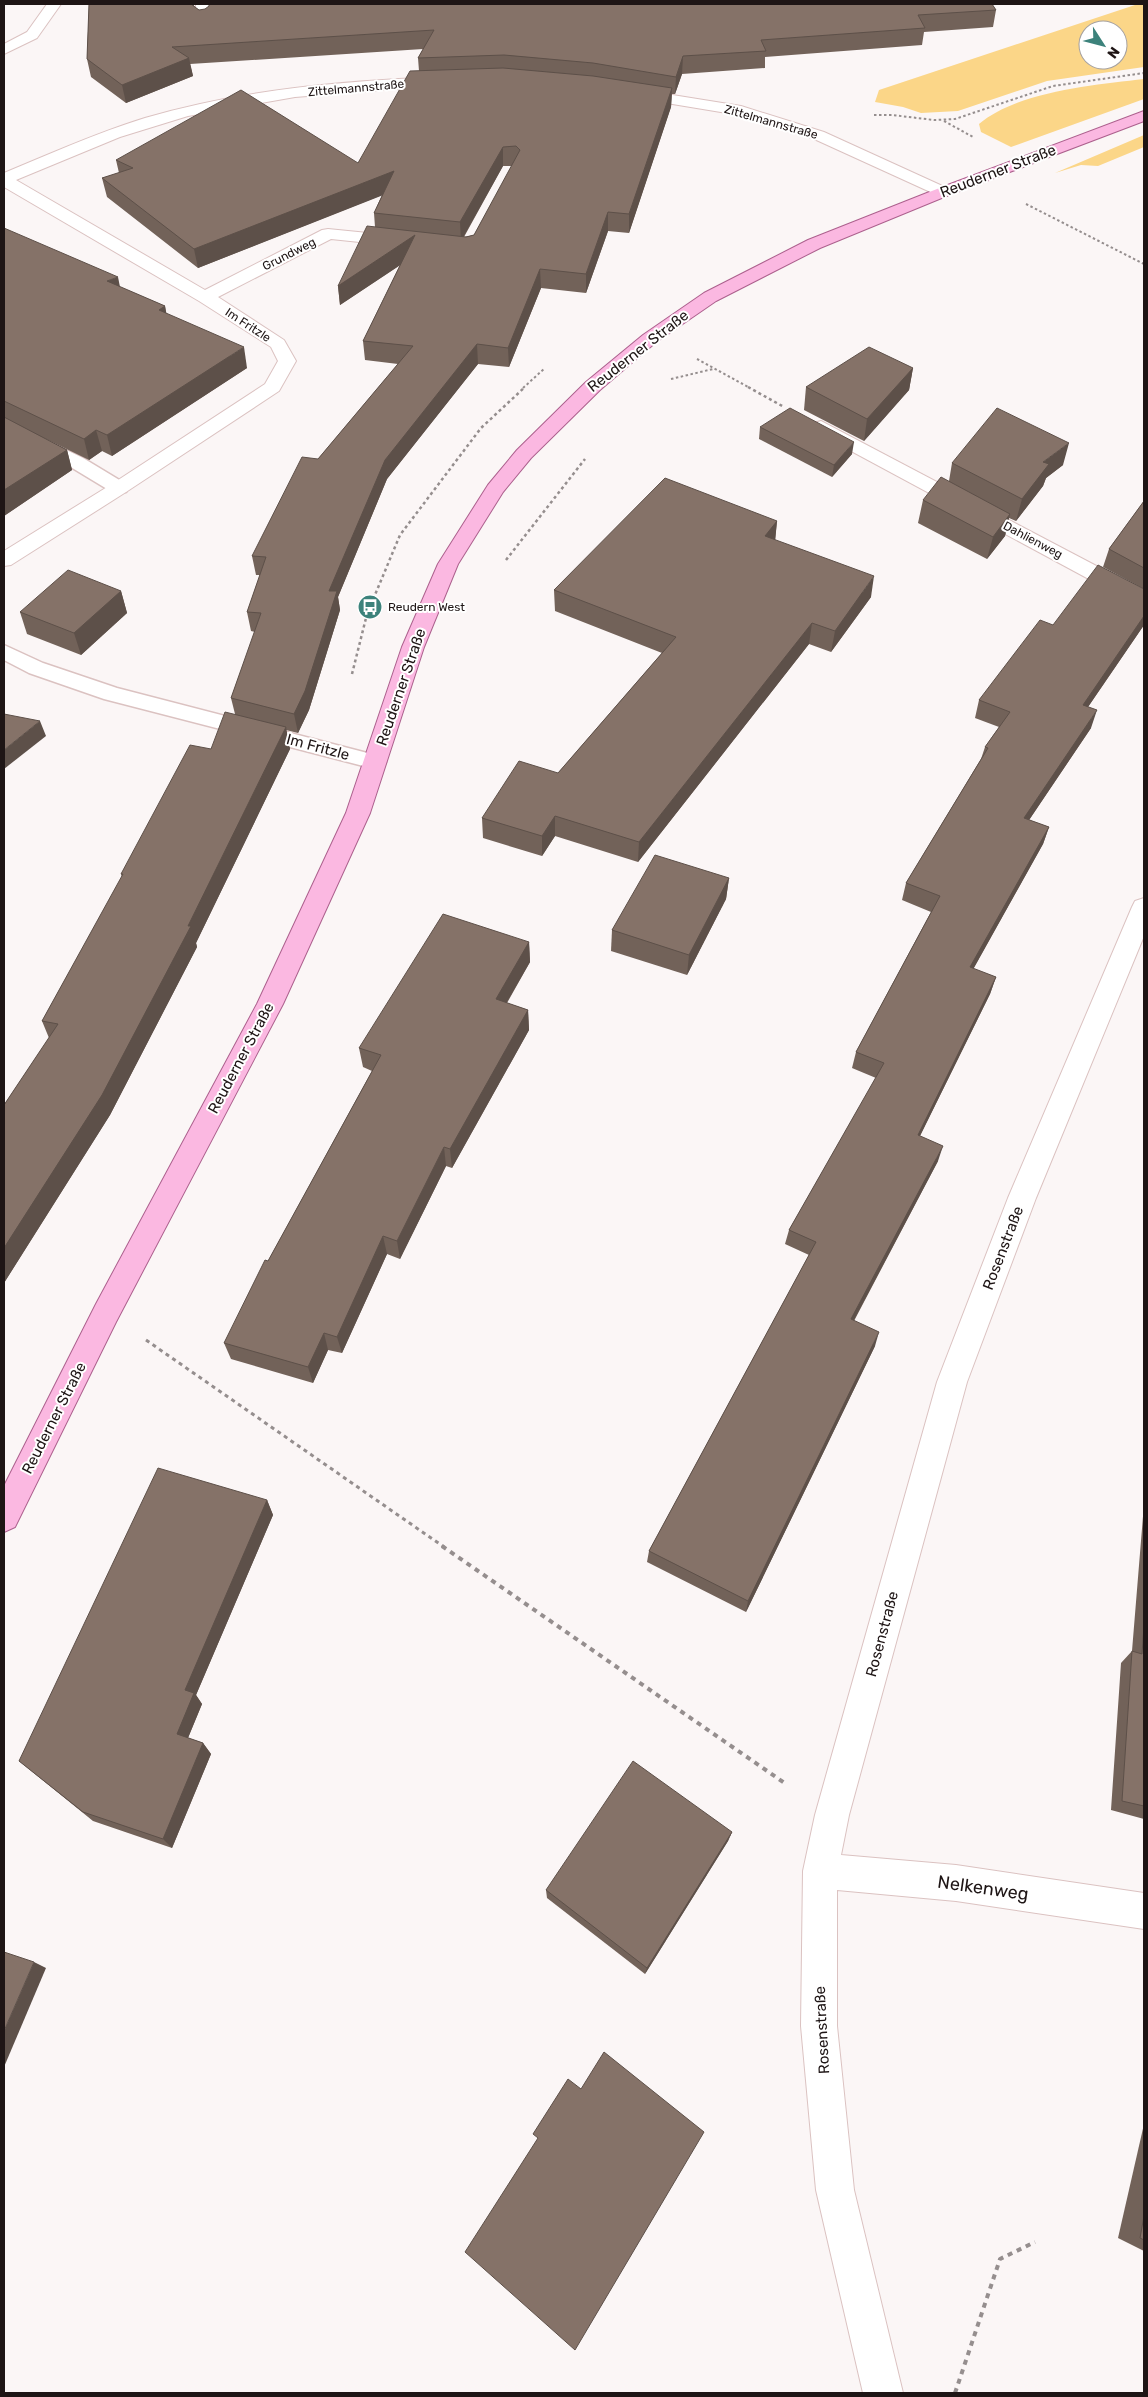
<svg xmlns="http://www.w3.org/2000/svg" width="1148" height="2397" font-family="Rubik,sans-serif">
  <style>
    .green { fill: #fbd688; fill-rule: evenodd }
    .lines { fill: none; stroke-linecap: round; stroke-linejoin: round }
    .lane-casing { stroke: #dbc2c1; stroke-width: 3 }
    .street-casing { stroke: #dbc2c1; stroke-width: 2 }
    .primary-casing { stroke: #ac608d; stroke-width: 2 }
    .path-far3 { stroke: #958e8e; stroke-width: 2; stroke-dasharray: 2.5 2.5; stroke-linecap: butt }
    .path-far2 { stroke: #958e8e; stroke-width: 2.5; stroke-dasharray: 3 3; stroke-linecap: butt }
    .path-far1 { stroke: #958e8e; stroke-width: 3; stroke-dasharray: 4 4; stroke-linecap: butt }
    .path { stroke: #958e8e; stroke-width: 4; stroke-dasharray: 5 5; stroke-linecap: butt }
    .lane { fill: #fff; fill-rule: evenodd }
    .street { fill: #fff; fill-rule: evenodd }
    .primary { fill: #fbb8e1; fill-rule: evenodd }
    .wall { fill: #726259; fill-rule: evenodd }
    .shaded-wall { fill: #5d5049 }
    .building { fill: #857268; stroke: #5d5049 }
    .labels { text-anchor: middle; dominant-baseline: central; stroke-width: 4; stroke-linejoin: round; paint-order: stroke }
    .far-street-label { font-size: 12px; fill: #1e1515; stroke: #fff }
    .far-poi-label { font-size: 12px; fill: #1e1515; stroke: #fff; text-anchor: start }
    .street-label { font-size: 15px; fill: #1e1515; stroke: #fff }
    .near-street-label { font-size: 18px; fill: #1e1515; stroke: #fff }
  </style>
  <rect width="100%" height="100%" fill="#fbf6f6"/>
  <g class="green">
    <path d="M1138,4H1144V67L1047,81L958,111L921,113L903,107L875,102L879,90ZM1088,30H1118V60H1088Z"/>
    <path d="M1144,79V99L1011,147L981,132L979,124C1019,91 1094,85 1144,79Z"/>
    <polygon points="1144,135 1144,147 1098,166 1081,165 1055,173"/>
  </g>
  <g class="lines">
    <defs>
      <g id="lane">
        <polygon points="4,420 83,458 126,484 128,488 126,492 112,492 69,466 4,432"/>
        <polygon points="4,645 43,663 117,688 375,755 383,757 386,762 383,767 375,769 104,699 29,673 4,660"/>
      </g>
      <g id="street">
        <polygon points="47,4 61,4 37,38 4,54 4,44 27,32"/>
        <polygon points="196,4 210,4 210,22 208,25 203,26 196,22"/>
        <path d="M440,77L448,82L445,85L295,97L188,116L120,137L16,180L205,290L322,230L328,229L398,236L404,237L406,241L404,245L398,246L331,239L218,297L284,340L296,361L279,391L126,492L11,565L4,566V551L112,484L265,384L278,361L271,347L199,301L4,187V173C50,154 96,133 145,118C240,90 341,81 440,77Z"/>
        <polygon points="635,89 741,106 824,132 949,189 951,192 949,195 937,195 812,138 739,115 630,97 627,94"/>
        <polygon points="821,421 1144,591 1144,607 1137,605 814,431 812,427 814,423"/>
        <polygon points="1144,898 1144,936 1036,1198 967,1382 849,1815 841,1855 956,1865 1144,1893 1144,1929 956,1901 837,1890 837,2026 854,2190 903,2393 863,2393 816,2190 801,2026 803,1871 815,1815 937,1382 1008,1198 1132,907 1135,901"/>
      </g>
      <polygon id="primary" points="1144,111 1144,121 949,195 820,248 716,301 655,343 600,390 531,458 503,492 458,564 424,647 370,813 283,1004 116,1322 15,1527 4,1532 4,1486 96,1304 257,1004 346,813 402,647 438,564 488,485 517,450 586,382 643,335 704,293 808,240 937,189"/>
    </defs>
    <use href="#lane" class="lane-casing"/>
    <use href="#street" class="street-casing"/>
    <use href="#primary" class="primary-casing"/>
    <g class="path-far3">
      <polyline points="874,115 892,115 934,120 955,119 1053,86 1144,73"/>
      <polyline points="944,121 973,137"/>
      <polyline points="1026,204 1144,264"/>
      <polyline points="697,359 750,388"/>
      <polyline points="671,379 713,369"/>
      <polyline points="523,388 545,368"/>
    </g>
    <g class="path-far2">
      <polyline points="748,387 784,407"/>
      <polyline points="506,560 585,459"/>
      <polyline points="352,674 367,614 400,535 481,428 525,387"/>
    </g>
    <polyline class="path-far1" points="146,1340 444,1547"/>
    <g class="path">
      <polyline points="442,1546 786,1784"/>
      <polyline points="955,2393 1000,2259 1035,2242"/>
    </g>
    <use href="#lane" class="lane"/>
    <use href="#street" class="street"/>
    <use href="#primary" class="primary"/>
  </g>
  <g class="wall">
    <path d="M89,4H196H194V7L199,10L760,4H992L996,10L993,27L924,32L922,45L765,57V68L682,74L675,94H672L671,107L629,233L608,231L586,293L541,288L509,367L478,364L387,479L338,597L340,610L309,710L298,733L286,730L290,749L196,943L197,947L110,1115L4,1283V1105L49,1038L42,1021L122,877L121,874L211,749L235,714L231,698L255,632L251,631L247,612L260,575H256L252,556L318,459L398,364L365,360L363,341L400,265L340,305L338,286L375,227L374,213L382,195L198,268L107,197L102,178L119,173L116,160L358,163L419,71L418,58L423,49L190,64L193,76L126,103L91,77L87,59ZM503,166H512L474,235L464,237Z"/>
    <polygon points="4,228 120,287 165,306 166,313 247,368 112,456 102,451 89,460 44,438 67,450 72,470 4,516"/>
    <polygon points="913,368 909,390 864,441 804,410 806,387"/>
    <polygon points="760,427 852,454 832,477 759,439"/>
    <polygon points="952,463 1063,465 1046,478 1043,486 1016,521 1009,518 1005,536 987,559 918,523 923,500 949,481"/>
    <polygon points="1144,501 1144,625 1088,707 1091,728 1029,820 1049,827 1043,844 973,969 996,977 990,994 920,1136 938,1161 854,1321 875,1346 746,1612 647,1562 649,1551 809,1255 785,1244 789,1230 876,1078 852,1068 856,1052 931,912 902,900 906,883 981,759 985,747 999,727 975,718 979,700 1053,625 1142,589 1144,589 1103,567 1109,549"/>
    <polygon points="777,521 775,540 871,597 831,652 809,644 638,862 555,836 542,856 483,838 482,818 558,773 662,653 555,611 554,590"/>
    <polygon points="121,591 127,613 81,655 27,634 20,612"/>
    <polygon points="729,878 726,899 687,975 611,951 612,930"/>
    <polygon points="529,942 530,962 507,1003 528,1010 529,1030 452,1168 446,1166 400,1259 387,1254 342,1353 328,1350 313,1383 231,1359 224,1343 268,1261 372,1071 363,1067 359,1048"/>
    <polygon points="267,1500 273,1515 196,1695 202,1704 188,1738 203,1743 211,1754 172,1848 93,1821 19,1761"/>
    <polygon points="1144,1504 1144,1819 1111,1810 1121,1663 1132,1651"/>
    <polygon points="732,1832 728,1841 645,1974 547,1898 546,1890"/>
    <polygon points="1144,2124 1144,2251 1118,2238"/>
  </g>
  <g class="shaded-wall">
    <polygon points="683,56 682,74 675,94 676,77"/>
    <polygon points="189,58 193,76 126,103 122,85"/>
    <polygon points="672,88 671,107 629,233 629,214"/>
    <polygon points="503,147 503,166 461,241 460,222"/>
    <polygon points="394,171 396,190 198,268 194,249"/>
    <polygon points="608,212 608,231 586,293 586,274"/>
    <polygon points="415,235 417,254 340,305 338,286"/>
    <polygon points="540,269 541,288 509,367 508,348"/>
    <polygon points="118,277 122,297 107,281"/>
    <polygon points="165,306 169,327 159,310"/>
    <polygon points="477,344 478,364 387,479 338,597 340,610 309,710 298,733 294,714 329,591 385,460"/>
    <polygon points="244,347 247,368 112,456 107,435"/>
    <polygon points="913,368 909,390 864,441 867,419"/>
    <polygon points="96,430 102,451 89,460 84,439"/>
    <polygon points="854,442 852,454 832,477 834,465"/>
    <polygon points="1069,443 1063,465 1046,478 1043,486 1016,521 1022,499 1043,462"/>
    <polygon points="67,450 72,470 4,516 4,490"/>
    <polygon points="1010,514 1005,536 987,559 993,537"/>
    <polygon points="777,521 775,542 765,536"/>
    <polygon points="874,576 871,597 831,652 835,631"/>
    <polygon points="121,591 127,613 81,655 74,633"/>
    <polygon points="1144,616 1144,625 1077,723 1083,705"/>
    <polygon points="812,623 809,644 638,862 639,842"/>
    <polygon points="1097,710 1091,728 1019,835 1024,818"/>
    <polygon points="40,721 46,736 4,769 4,750"/>
    <polygon points="286,727 290,749 196,943 197,947 110,1115 4,1283 4,1248 188,926"/>
    <polygon points="555,816 555,836 542,856 542,836"/>
    <polygon points="1049,827 1043,844 965,984 970,967"/>
    <polygon points="729,878 726,899 687,975 689,955"/>
    <polygon points="529,942 530,962 497,1019 496,999"/>
    <polygon points="996,977 990,994 913,1150 918,1135"/>
    <polygon points="528,1010 529,1030 452,1168 450,1149"/>
    <polygon points="943,1146 938,1161 847,1333 851,1319"/>
    <polygon points="444,1147 446,1166 400,1259 397,1241"/>
    <polygon points="383,1236 387,1254 342,1353 337,1337"/>
    <polygon points="879,1332 875,1346 746,1612 748,1601"/>
    <polygon points="324,1333 328,1350 313,1383 308,1367"/>
    <polygon points="267,1500 273,1515 196,1695 202,1704 185,1745 177,1734 185,1690"/>
    <polygon points="203,1743 211,1754 172,1848 163,1839"/>
    <polygon points="732,1832 728,1841 645,1974 647,1968"/>
    <polygon points="34,1962 46,1968 4,2067 4,2031"/>
  </g>
  <g class="building">
    <polygon points="89,4 191,4 199,10 205,9 209,6 209,4 992,4 996,10 918,15 925,28 761,40 766,51 683,56 676,77 593,63 504,55 418,58 434,30 172,47 189,58 122,85 87,59"/>
    <polygon points="503,68 593,76 672,88 629,214 608,212 586,274 540,269 508,348 477,344 385,460 329,591 337,591 305,691 294,714 231,698 261,613 247,612 266,557 252,556 302,457 318,459 413,346 363,341 415,235 338,286 367,226 466,237 474,235 520,150 516,146 503,147 460,222 374,213 394,171 194,249 102,178 133,168 116,160 241,90 358,163 410,71"/>
    <polygon points="4,228 118,277 107,281 165,306 159,310 244,347 107,435 96,430 84,439 4,401"/>
    <polygon points="869,347 913,368 867,419 806,387"/>
    <polygon points="790,408 854,442 834,465 760,427"/>
    <polygon points="997,408 1069,443 1043,462 1049,464 1022,499 952,463"/>
    <polygon points="4,417 67,450 4,490"/>
    <polygon points="941,477 1010,514 993,537 923,500"/>
    <polygon points="665,478 777,521 765,536 874,576 835,631 812,623 639,842 555,816 542,836 482,818 519,761 558,773 676,637 554,590"/>
    <polygon points="1144,501 1144,568 1109,549"/>
    <polygon points="1098,565 1144,589 1144,616 1083,705 1097,710 1024,818 1049,827 970,967 996,977 918,1135 943,1146 851,1319 879,1332 748,1601 649,1551 816,1242 789,1230 884,1063 856,1052 940,896 906,883 988,748 985,747 1010,712 979,700 1040,620 1053,625"/>
    <polygon points="68,570 121,591 74,633 20,612"/>
    <polygon points="225,712 286,727 188,926 191,926 102,1095 4,1248 4,1105 58,1024 42,1021 123,874 121,874 190,745 211,749"/>
    <polygon points="4,714 40,721 4,750"/>
    <polygon points="655,855 729,878 689,955 612,930"/>
    <polygon points="443,914 529,942 496,999 528,1010 450,1149 444,1147 397,1241 383,1236 337,1337 324,1333 308,1367 224,1343 265,1260 268,1261 381,1055 359,1048"/>
    <polygon points="158,1468 267,1500 185,1690 194,1693 177,1734 203,1743 163,1839 83,1812 19,1761"/>
    <polygon points="1144,1626 1144,1806 1122,1801 1132,1651 1142,1654"/>
    <polygon points="633,1761 732,1832 647,1968 546,1890"/>
    <polygon points="4,1952 34,1962 4,2031"/>
    <polygon points="604,2052 704,2132 575,2350 465,2252 538,2138 533,2134 568,2079 581,2089"/>
    <polygon points="1144,2216 1144,2240 1140,2238"/>
  </g>
  <defs>
    <symbol id="bus-disc" viewBox="-11 -11 22 22"><circle r="9.5" fill="#3c827b" stroke="#fff"/><path d="M-5-6H5V4H4V6H2V4H-2V6H-4V4H-5ZM-3.5-4V0h7V-4ZM-3.5 1.2v1.5H-2V1.2ZM2 1.2v1.5H3.5V1.2Z" fill="#fff"/></symbol>
  </defs>
  <g fill-rule="evenodd">
    <use href="#bus-disc" x="356" y="593" width="28" height="28"/>
  </g>
  <g class="labels">
    <g class="far-street-label">
      <text transform="translate(356 88) rotate(-5)">Zittelmannstraße</text>
      <text transform="translate(771 122) rotate(16)">Zittelmannstraße</text>
      <text transform="translate(289 254) rotate(-27)">Grundweg</text>
      <text transform="translate(248 325) rotate(33)">Im Fritzle</text>
      <text transform="translate(1033 540) rotate(28)">Dahlienweg</text>
    </g>
    <g class="far-poi-label">
      <text x="388" y="607">Reudern West</text>
    </g>
    <g class="street-label">
      <text transform="translate(998 171) rotate(-21)">Reuderner Straße</text>
      <text transform="translate(638 351) rotate(-38)">Reuderner Straße</text>
      <text transform="translate(401 687) rotate(-71)">Reuderner Straße</text>
      <text transform="translate(318 747) rotate(15)">Im Fritzle</text>
      <text transform="translate(241 1058) rotate(-62)">Reuderner Straße</text>
      <text transform="translate(1003 1248) rotate(-69)">Rosenstraße</text>
      <text transform="translate(54 1418) rotate(-63)">Reuderner Straße</text>
      <text transform="translate(882 1634) rotate(-75)">Rosenstraße</text>
      <text transform="translate(822 2030) rotate(-93)">Rosenstraße</text>
    </g>
    <g class="near-street-label">
      <text transform="translate(983 1888) rotate(8)">Nelkenweg</text>
    </g>
  </g>
  <rect width="1148" height="2397" fill="none" stroke="#1e1515" stroke-width="10"/>
  <g transform="translate(1103 45) rotate(126)"><circle r="24" fill="#ffffff" stroke="#a5a1a1"/>
  <path d="M0-4L9 19L0 12L-9 19Z" fill="#3c827b"/>
  <text y="-8" font-size="14" font-weight="bold" text-anchor="middle" fill="#1e1515">N</text>
  </g>
</svg>
